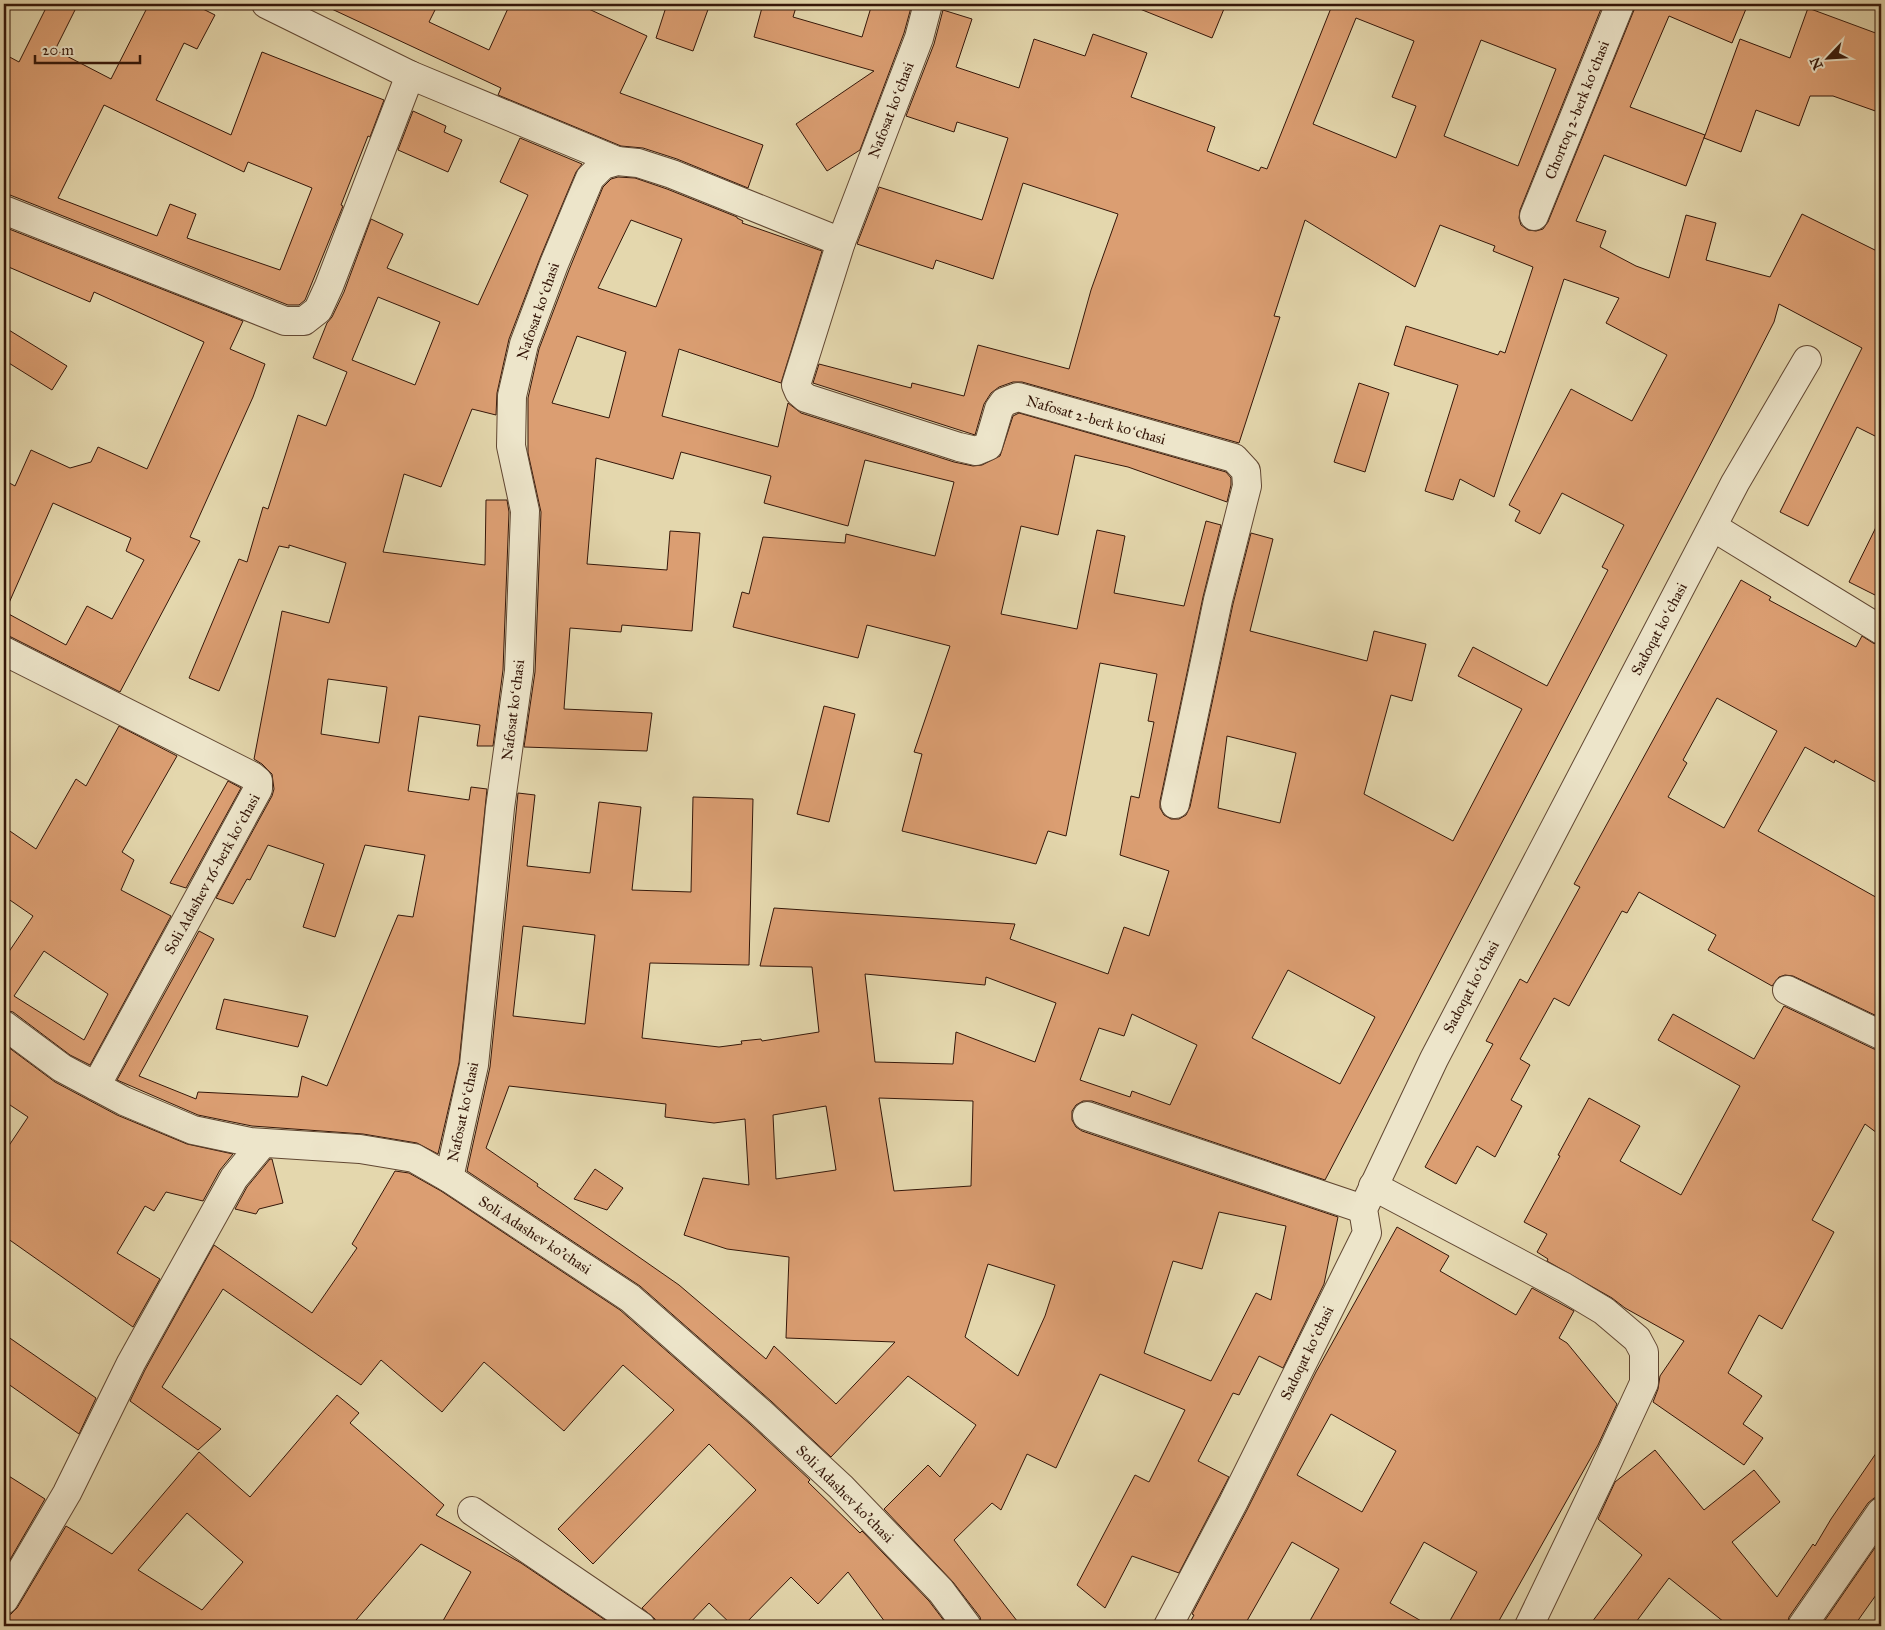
<svg xmlns="http://www.w3.org/2000/svg" width="1885" height="1630" font-family="'IM FELL Great Primer',serif">
  <style>
    .building { fill: #db9e72; stroke: #351709; fill-rule: evenodd }
    .lines { fill: none; stroke-linecap: round; stroke-linejoin: round }
    .minor-casing { stroke: #614732; stroke-width: 30 }
    .minor { stroke: #ede5ca; stroke-width: 28 }
    .labels { text-anchor: middle; dominant-baseline: central; stroke-width: 4; stroke-linejoin: round; paint-order: stroke }
    .street-label { font-size: 15px; fill: #351709; stroke: #ede5ca }
  </style>
  <rect width="100%" height="100%" fill="#e4d7ad"/>
  <filter id="stains"><feTurbulence type="fractalNoise" baseFrequency=".004" numOctaves="4"/><feColorMatrix values="0 0 0 0 .2 0 0 0 0 .09 0 0 0 0 .02 0 0 0 .5 -.17"/></filter>
  <radialGradient id="worn" r=".72"><stop offset=".6" stop-color="#630" stop-opacity="0"/><stop offset="1" stop-color="#630" stop-opacity=".3"/></radialGradient>
  <g class="building">
    <path d="M48,4H78L55,50L111,79L149,4H193L215,15L197,49L184,43L156,100L231,135L262,52L384,100L370,137L368,136L341,205L343,206L305,300L299,305H288L10,195H4V54L19,62ZM104,105L244,172L248,162L312,188L280,270L187,238L196,214L170,204L157,236L58,198Z"/>
    <polygon points="321,4 438,4 429,22 489,50 510,4 578,4 647,36 620,93 763,145 748,188 677,159 643,148 621,146 498,95 501,88"/>
    <polygon points="667,4 710,4 693,51 656,38"/>
    <polygon points="763,4 797,4 793,17 862,37 872,4 912,4 904,33 860,150 827,171 796,124 874,71 754,37"/>
    <polygon points="1131,4 1226,4 1212,38 1130,5"/>
    <path d="M1324,4H1603L1520,210L1519,218L1521,225L1528,230L1536,231L1543,229L1548,222L1634,10L1635,4H1748L1732,43L1669,16L1630,107L1705,135L1686,186L1604,155L1576,221L1606,231L1600,247L1636,266L1669,278L1686,215L1716,223L1706,260L1770,277L1802,214L1881,253V439L1857,427L1808,526L1780,512L1862,348L1779,304L1774,322L1738,392L1325,1180L1092,1101H1083L1076,1105L1072,1111V1120L1076,1127L1082,1131L1338,1217L1324,1284L1283,1368L1259,1356L1239,1395L1233,1393L1198,1461L1229,1477L1179,1573L1132,1556L1105,1608L1077,1585L1135,1475L1149,1482L1185,1410L1100,1374L1056,1468L1027,1454L1001,1510L992,1503L954,1540L1021,1626H982L980,1617L953,1582L884,1509L928,1465L940,1477L976,1425L908,1376L831,1457L771,1401L640,1286L467,1171L490,1067L518,793L535,795L527,866L590,873L599,802L641,807L632,890L691,892L693,797L753,799L749,965L650,963L642,1038L719,1047L742,1044L741,1041L761,1039L762,1041L819,1032L812,967L760,966L774,908L1015,924L1010,939L1108,974L1124,927L1149,936L1169,871L1120,855L1131,796L1139,798L1154,722L1148,721L1157,674L1100,663L1066,836L1048,831L1036,864L902,831L922,754L914,752L950,646L867,625L858,658L733,627L742,592L749,594L763,537L845,543L846,534L935,556L954,482L865,460L848,526L764,503L771,476L681,452L673,479L596,458L587,564L667,570L670,531L700,533L692,631L622,625L621,632L570,628L564,709L652,713L647,751L524,747L535,672L541,512L528,453V398L539,349L569,270L603,187L611,179L618,177L635,178L667,189L737,217V218L743,221L742,223L822,251L781,383L679,349L662,416L778,447L788,403L801,413L954,462L973,466L982,465L1000,456L1013,416L1019,413L1226,472L1231,478V485L1227,502L1128,467L1075,455L1058,535L1021,526L1001,614L1077,629L1097,530L1125,536L1114,593L1184,606L1206,521L1221,525L1203,597L1160,801V808L1164,815L1171,819H1179L1186,815L1190,807L1233,604L1251,533L1273,539L1250,631L1367,661L1374,631L1426,644L1412,701L1391,695L1364,794L1453,841L1522,709L1458,676L1473,647L1547,686L1608,570L1602,567L1624,525L1562,493L1540,534L1515,521L1520,511L1509,505L1571,389L1632,421L1667,355L1606,323L1619,298L1564,279L1494,497L1460,479L1453,500L1425,491L1458,385L1394,365L1406,326L1498,355L1500,351L1505,353L1533,267L1493,251L1495,246L1440,225L1415,287L1305,220L1274,316L1280,317L1239,443L1022,382H1013L999,387L991,393L984,404L975,435L813,383L819,364L911,388L912,383L964,396L978,345L1069,369L1091,290L1118,214L1023,183L993,279L936,260L933,269L857,244L879,187L982,220L1008,138L957,122L954,132L906,116L934,44L943,10L972,19L956,67L1019,88L1034,39L1085,56L1093,34L1147,53L1131,97L1215,127L1207,151L1259,171L1261,167L1267,169L1331,8ZM1356,18L1414,41L1392,97L1416,106L1396,158L1313,124ZM1481,40L1556,69L1518,166L1444,136ZM631,220L682,239L656,307L598,288ZM577,336L626,352L609,418L552,403ZM1227,736L1296,753L1280,823L1218,808ZM523,926L595,935L585,1024L513,1016ZM1288,970L1375,1017L1340,1084L1252,1038ZM865,974L985,985L986,977L1056,1003L1035,1062L956,1032L953,1064L875,1062ZM1132,1014L1197,1045L1170,1105L1132,1091L1130,1097L1080,1080L1099,1028L1124,1036ZM509,1086L666,1104L665,1117L714,1123L745,1119L749,1185L703,1178L684,1235L727,1249L789,1257L786,1338L895,1342L836,1404L774,1346L766,1359L679,1285L537,1186L538,1184L486,1148ZM879,1098L973,1101L971,1186L894,1191ZM826,1106L836,1170L776,1179L773,1115ZM1219,1212L1286,1226L1271,1300L1256,1293L1211,1381L1144,1353L1173,1261L1202,1269ZM988,1264L1055,1285L1045,1316L1018,1376L965,1337Z"/>
    <polygon points="1808,8 1881,35 1881,113 1833,96 1810,96 1799,126 1756,110 1741,152 1704,138 1740,39 1790,58"/>
    <polygon points="413,111 446,126 444,132 462,140 448,172 398,150"/>
    <path d="M520,138L582,164L576,172L565,198L540,258L509,339L497,393L496,415L472,409L441,487L404,474L383,552L485,565L486,500H507L509,512L503,670L493,746H477L480,725L419,716L408,791L469,800L471,787L487,789L459,1063L438,1154L417,1143L363,1134L252,1126L198,1115L117,1080L199,931L214,939L139,1076L196,1099L198,1092L298,1097L302,1076L327,1086L398,915L413,917L425,855L365,845L335,937L303,927L324,864L268,845L250,880L247,879L233,904L216,898L272,796L274,789L272,774L262,764L254,759L282,611L329,623L346,563L289,545V548L279,546L219,691L189,678L239,559L247,562L263,507L268,509L298,415L326,426L347,372L313,358L327,323L332,317L344,292L371,219L403,234L387,268L478,305L528,195L500,182ZM378,297L440,322L415,385L352,360ZM328,679L387,687L379,743L321,734Z"/>
    <path d="M4,227L243,321L230,349L265,364L253,397L190,537L200,541L120,692L11,637L4,635V480L15,486L31,450L70,468L91,462L98,447L147,469L204,342L94,292L90,302L4,265ZM53,503L131,538L126,551L144,560L112,619L87,606L66,645L5,612Z"/>
    <polygon points="4,327 67,366 52,390 4,360"/>
    <polygon points="1359,383 1389,393 1365,472 1334,462"/>
    <polygon points="1881,517 1881,598 1849,582"/>
    <path d="M1741,580L1771,597L1769,600L1856,647L1862,636L1873,643L1881,646V785L1835,760L1834,763L1805,747L1758,831L1881,900V1018L1793,976L1785,975L1779,977L1772,986L1708,950L1716,935L1639,892L1627,913L1622,911L1569,1006L1554,998L1520,1059L1530,1065L1511,1100L1522,1106L1495,1157L1477,1146L1456,1184L1425,1167L1493,1044L1486,1041L1520,979L1527,983L1580,887L1574,884ZM1717,698L1777,731L1724,828L1668,797L1687,763L1683,760Z"/>
    <polygon points="824,706 855,714 829,822 797,814"/>
    <path d="M119,726L177,756L122,852L134,860L121,890L171,916L90,1065L70,1055L13,1012L4,1010V959L33,916L4,896V827L36,849L76,779L86,786ZM44,951L108,994L84,1040L14,996Z"/>
    <polygon points="228,781 241,788 186,888 170,883"/>
    <polygon points="224,999 308,1016 298,1047 216,1029"/>
    <polygon points="1784,1006 1874,1049 1881,1050 1881,1136 1865,1124 1812,1220 1834,1232 1782,1329 1759,1315 1728,1373 1762,1396 1743,1424 1763,1438 1744,1465 1653,1402 1658,1389 1660,1376 1684,1341 1625,1308 1612,1298 1547,1261 1548,1259 1537,1252 1547,1234 1524,1222 1560,1156 1558,1155 1589,1098 1640,1126 1620,1161 1681,1195 1740,1086 1658,1040 1673,1014 1754,1059"/>
    <polygon points="4,1044 55,1082 117,1115 187,1144 233,1154 220,1170 203,1201 166,1192 154,1211 145,1206 117,1253 160,1279 133,1327 4,1236 4,1153 28,1117 4,1101"/>
    <polygon points="270,1159 272,1159 283,1203 259,1209 256,1214 235,1209 247,1187"/>
    <polygon points="595,1169 623,1188 607,1210 574,1199"/>
    <polygon points="395,1171 409,1173 441,1191 620,1310 750,1424 810,1480 808,1482 860,1533 862,1531 929,1601 948,1626 888,1626 848,1572 818,1604 791,1577 743,1626 733,1626 709,1603 687,1626 656,1626 655,1619 642,1608 756,1490 709,1444 593,1564 558,1529 674,1410 623,1365 564,1431 484,1362 442,1412 381,1360 361,1385 223,1289 162,1387 221,1429 198,1450 130,1401 145,1370 214,1245 312,1313 357,1248 352,1244"/>
    <path d="M1397,1227L1449,1256L1440,1271L1516,1315L1532,1288L1574,1311L1559,1338L1567,1343L1617,1404L1598,1445L1496,1626H1447L1477,1572L1424,1542L1390,1603L1430,1626H1307L1339,1569L1292,1542L1244,1626H1188L1194,1615L1192,1614L1247,1510L1316,1372ZM1331,1414L1396,1451L1362,1512L1297,1475Z"/>
    <polygon points="4,1334 96,1398 79,1434 4,1381"/>
    <path d="M337,1395L359,1413L350,1423L444,1505L436,1515L521,1563L614,1626H440L471,1572L421,1544L351,1626H18L4,1619V1616L11,1614L17,1608L66,1526L112,1554L199,1452L250,1497ZM187,1513L243,1562L202,1610L138,1570Z"/>
    <polygon points="1881,1446 1881,1497 1874,1498 1868,1503 1789,1617 1787,1626 1729,1626 1669,1578 1633,1626 1589,1626 1642,1555 1598,1519 1615,1482 1655,1450 1704,1510 1754,1470 1780,1502 1732,1542 1777,1597 1813,1544 1815,1546 1831,1519"/>
    <polygon points="4,1473 45,1499 4,1570"/>
    <polygon points="1881,1539 1881,1588 1854,1626 1821,1626"/>
  </g>
  <g class="lines">
    <defs>
      <g id="minor">
        <polyline points="266,4 410,75 617,161"/>
        <polyline points="4,210 285,321 304,321 318,310 329,286 410,75"/>
        <polyline points="1534,216 1620,4"/>
        <polyline points="841,242 796,385 799,392 806,398 959,447 976,451 988,446 999,409 1004,402 1018,397 1234,458 1246,471 1247,486 1218,600 1175,804"/>
        <polyline points="1713,527 1881,630"/>
        <polyline points="4,651 252,776 258,781 258,789 96,1086"/>
        <polyline points="1787,990 1881,1035"/>
        <polyline points="4,1025 62,1068 124,1101 193,1130 250,1142 360,1149 414,1158 449,1178 630,1298 760,1412 841,1487 941,1591 967,1626"/>
        <polyline points="1087,1116 1363,1209"/>
        <polyline points="449,1178 474,1065 500,808 519,671 525,511 511,446 512,396 524,344 554,264 579,204 590,178 603,165 617,161 638,163 672,174 841,242 919,38 928,4"/>
        <polyline points="1373,1186 1564,1287 1604,1311 1637,1339 1644,1352 1644,1383 1601,1476 1529,1626"/>
        <polyline points="472,1511 641,1626"/>
        <polyline points="4,1600 67,1493 131,1363 234,1178 263,1143"/>
        <polyline points="1168,1626 1233,1503 1367,1233 1363,1209 1434,1059 1735,483 1807,360"/>
        <polyline points="1802,1626 1881,1512"/>
      </g>
    </defs>
    <use href="#minor" class="minor-casing"/>
    <use href="#minor" class="minor"/>
  </g>
  <g class="labels">
    <g class="street-label">
      <text transform="translate(891 110) rotate(-69)">Nafosat koʻchasi</text>
      <text transform="translate(1577 110) rotate(-68)">Chortoq 2-berk koʻchasi</text>
      <text transform="translate(538 311) rotate(-71)">Nafosat koʻchasi</text>
      <text transform="translate(1096 420) rotate(16)">Nafosat 2-berk koʻchasi</text>
      <text transform="translate(1659 629) rotate(-62)">Sadoqat koʻchasi</text>
      <text transform="translate(513 710) rotate(-83)">Nafosat koʻchasi</text>
      <text transform="translate(212 874) rotate(-61)">Soli Adashev 16-berk koʻchasi</text>
      <text transform="translate(1471 987) rotate(-62)">Sadoqat koʻchasi</text>
      <text transform="translate(463 1112) rotate(-78)">Nafosat koʻchasi</text>
      <text transform="translate(535 1235) rotate(33)">Soli Adashev ko'chasi</text>
      <text transform="translate(1307 1353) rotate(-64)">Sadoqat koʻchasi</text>
      <text transform="translate(845 1494) rotate(45)">Soli Adashev ko'chasi</text>
    </g>
  </g>
  <rect width="1885" height="1630" fill="none" stroke="#e4d7ad" stroke-width="20"/>
  <rect x="5" y="5" width="1875" height="1620" fill="none" stroke="#351709" stroke-width="2.5"/>
  <rect x="10" y="10" width="1865" height="1610" fill="none" stroke="#351709"/>
  <g transform="translate(1828 58) rotate(245)" stroke="#ede5ca" stroke-width="4" paint-order="stroke">
  <path d="M0-4L9 19L0 12L-9 19Z" fill="#351709"/>
  <text y="-8" font-size="14" font-weight="bold" text-anchor="middle" fill="#351709">N</text>
  </g>
  <path d="M35 55v8h105v-8" fill="none" stroke="#351709" stroke-width="2.5"/>
  <text x="42" y="55" font-size="15" fill="#351709" stroke="#ede5ca" stroke-width="4" paint-order="stroke">20 m</text>
  <rect width="100%" height="100%" filter="url(#stains)"/>
  <rect width="100%" height="100%" fill="url(#worn)"/>
</svg>
